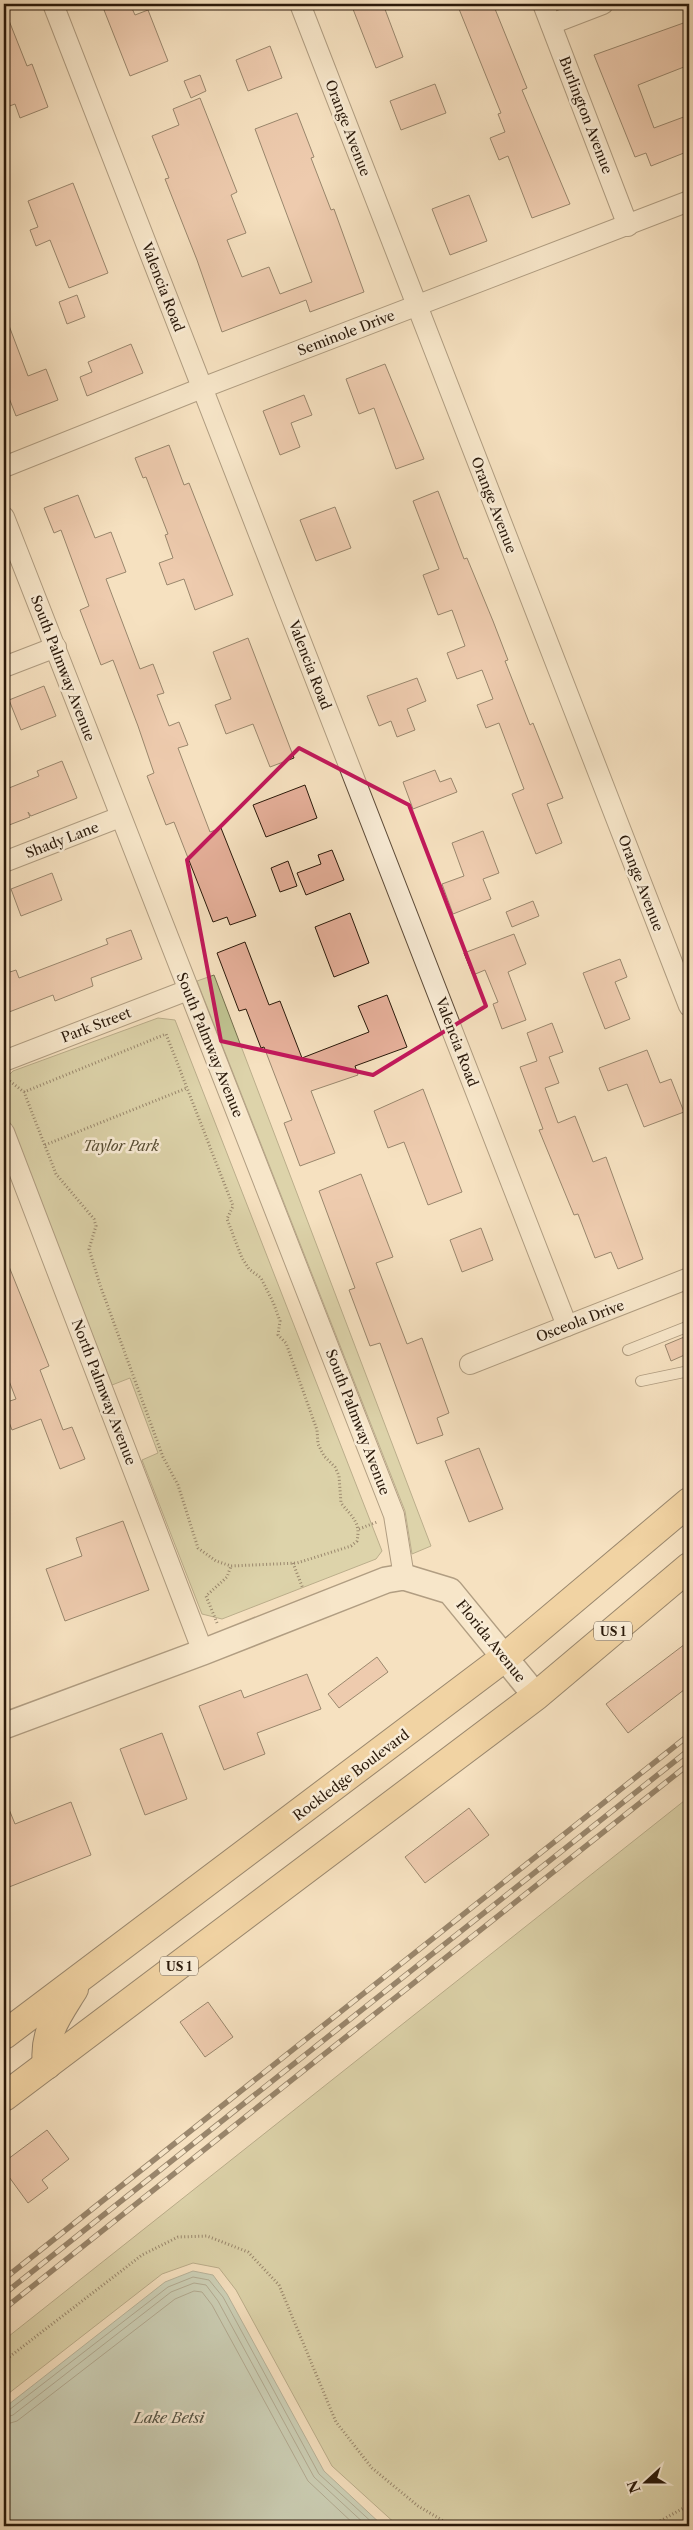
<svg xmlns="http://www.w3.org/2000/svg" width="693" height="2530" font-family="'Libre Caslon Text',serif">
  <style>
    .green { fill: #bfc290; stroke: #746e4d }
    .water { fill: #9dbeb2; stroke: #6f7c6f }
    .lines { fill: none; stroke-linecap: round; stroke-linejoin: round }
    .shore { stroke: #646c5e; stroke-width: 1 }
    .building { fill: #e5af99; stroke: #2a190a }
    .service-casing { stroke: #5d4b38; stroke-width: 12 }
    .minor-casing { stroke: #5d4b38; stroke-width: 22 }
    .tertiary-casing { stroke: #5d4b38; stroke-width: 28 }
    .primary-casing { stroke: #2a190a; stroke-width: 30 }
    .path { stroke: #2a190a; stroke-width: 3; stroke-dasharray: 1 2.5; stroke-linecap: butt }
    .service { stroke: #f9ecd6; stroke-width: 10 }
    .minor { stroke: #f9ecd6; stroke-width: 20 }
    .tertiary { stroke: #f9ecd6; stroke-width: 25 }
    .primary { stroke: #ebc080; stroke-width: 28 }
    .rail-casing { stroke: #2a190a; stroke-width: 5.5 }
    .rail { stroke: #f9ecd6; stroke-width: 4; stroke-dasharray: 11; stroke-linecap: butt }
    .marked { fill: none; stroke: #c2185b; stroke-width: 4; stroke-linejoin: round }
    .labels { text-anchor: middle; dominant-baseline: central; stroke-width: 5; stroke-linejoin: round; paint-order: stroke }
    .shield { fill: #f9ecd6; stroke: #685847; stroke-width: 1 }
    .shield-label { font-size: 12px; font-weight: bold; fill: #2a190a }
    .street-label { font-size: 14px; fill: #2a190a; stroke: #f9ecd6 }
    .park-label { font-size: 14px; font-style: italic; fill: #574c32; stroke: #f9ecd6 }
    .water-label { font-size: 15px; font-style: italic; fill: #525345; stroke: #f9ecd6 }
  </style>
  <rect width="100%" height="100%" fill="#f6e1c0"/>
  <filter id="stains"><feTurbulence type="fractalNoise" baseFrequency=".004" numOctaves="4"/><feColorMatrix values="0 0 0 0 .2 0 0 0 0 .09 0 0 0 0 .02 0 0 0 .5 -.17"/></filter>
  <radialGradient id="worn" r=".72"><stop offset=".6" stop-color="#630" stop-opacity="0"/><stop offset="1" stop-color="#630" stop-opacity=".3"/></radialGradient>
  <g class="green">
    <polygon points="214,975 431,1546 412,1554 405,1511 197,981"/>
    <polygon points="158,1018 175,1020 382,1551 376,1559 222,1619 202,1614 142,1460 158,1453 130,1378 112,1385 4,1108 4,1080 13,1071"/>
    <polygon points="689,1797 689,2526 398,2526 332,2466 236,2290 219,2268 193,2263 162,2274 4,2397 4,2340"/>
  </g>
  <polygon class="water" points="193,2271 213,2275 227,2294 324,2471 383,2526 4,2526 4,2408 165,2282"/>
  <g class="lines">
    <g class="shore">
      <polyline points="4,2412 9,2410 168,2287 193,2277 209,2280 223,2297 319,2474 376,2526"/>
      <polyline points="4,2418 13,2415 171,2292 194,2283 206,2285 218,2301 314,2477 367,2526"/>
      <polyline points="4,2425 17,2421 175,2299 194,2291 202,2292 212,2305 308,2481 356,2526"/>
    </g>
  </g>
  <g class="building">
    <polygon points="120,4 130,4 135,15 148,10 168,61 130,76 104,10"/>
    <polygon points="351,4 383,4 403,57 376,68"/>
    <polygon points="457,4 493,4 527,88 522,90 570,204 532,218 508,156 499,160 490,138 505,132 498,114 501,113"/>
    <polygon points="4,8 27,66 32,64 48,107 20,118 15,104 4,108"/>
    <polygon points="689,21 689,65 638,85 654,128 689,115 689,151 651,166 646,153 635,157 594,55"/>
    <polygon points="270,46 282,78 248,91 236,60"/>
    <polygon points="200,75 206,91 191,98 184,81"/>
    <polygon points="435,84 446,113 401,130 390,101"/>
    <polygon points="200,98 237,192 231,195 246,233 227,240 242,277 269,267 280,294 312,282 255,129 297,113 314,157 311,158 331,210 334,209 364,292 310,312 306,300 222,332 197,260 165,179 169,178 152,136 179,125 173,109"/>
    <polygon points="73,183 108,273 69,288 50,240 36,246 30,230 38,227 28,201"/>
    <polygon points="469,195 487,241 450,255 432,209"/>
    <polygon points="77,295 85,317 67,324 59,302"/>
    <polygon points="5,315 28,376 46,369 58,400 16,416 4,385"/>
    <polygon points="131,344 143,373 87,396 80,377 92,372 88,362"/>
    <polygon points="385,364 424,459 396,469 374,408 359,414 346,379"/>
    <polygon points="304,395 312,415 291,423 300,447 280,455 263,411"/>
    <polygon points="169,445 184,485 189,483 233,595 195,610 184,579 167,585 159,563 173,558 165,535 168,534 146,477 143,478 135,458"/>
    <polygon points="438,491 464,559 467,558 493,621 508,660 505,661 530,725 533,723 563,798 547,804 562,843 536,854 512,794 524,789 499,723 486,728 477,705 493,699 482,670 457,679 447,653 465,646 452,610 438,615 423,575 439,569 413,501"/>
    <polygon points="78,495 95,538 111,532 126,572 106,579 140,669 153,664 164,693 157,695 169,726 179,722 188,745 178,748 210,832 221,828 256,916 230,925 227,917 213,922 174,822 166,825 147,776 154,773 138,726 113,660 101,665 80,610 89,606 61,530 54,533 44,508"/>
    <polygon points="335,507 351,548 316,561 300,520"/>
    <polygon points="248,638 294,758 270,767 253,724 226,734 215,705 231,699 213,652"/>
    <polygon points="417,678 426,701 407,709 415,730 397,737 391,721 379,726 367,696"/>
    <polygon points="44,686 56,716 21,730 9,700"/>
    <polygon points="62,761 77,798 31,816 28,812 30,817 4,827 4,790 39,776 37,771"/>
    <polygon points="435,770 440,782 451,778 457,792 413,809 403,782"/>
    <polygon points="305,785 317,818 266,837 253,805"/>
    <polygon points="483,831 499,873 483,879 491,899 453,914 442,884 464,876 452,843"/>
    <polygon points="332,850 344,880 306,895 297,873 321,864 318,855"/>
    <polygon points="288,861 297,886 280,892 271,868"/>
    <polygon points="52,873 62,900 21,916 11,889"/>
    <polygon points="533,901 539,916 512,927 506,912"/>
    <polygon points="350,913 369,963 334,977 315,927"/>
    <polygon points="131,930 142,959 91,978 93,986 55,1001 53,995 4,1014 4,974 16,970 19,978 108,944 106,939"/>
    <polygon points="514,934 526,964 508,972 526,1020 502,1029 493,1004 498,1002 485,970 473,975 464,953"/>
    <polygon points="245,942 269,1005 280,1001 302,1058 369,1032 358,1006 387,995 407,1047 355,1066 358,1075 311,1091 335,1153 300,1166 284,1123 292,1120 264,1047 261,1048 246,1009 239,1011 217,953"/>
    <polygon points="620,959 627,977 615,982 630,1019 605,1029 583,973"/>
    <polygon points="552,1023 563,1052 549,1057 559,1083 545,1088 558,1123 575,1116 593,1162 606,1157 643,1259 618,1269 611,1252 595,1258 578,1214 574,1215 539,1130 543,1129 520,1067 537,1061 527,1033"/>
    <polygon points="647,1050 660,1083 671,1079 684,1112 644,1127 627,1084 608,1091 599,1068"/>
    <polygon points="423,1089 462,1192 428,1205 404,1142 388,1148 374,1111"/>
    <polygon points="361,1174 393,1257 376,1263 407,1344 422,1338 449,1413 437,1418 443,1435 417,1444 380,1343 370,1346 349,1290 355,1288 319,1191"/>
    <polygon points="481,1228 493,1260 462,1272 450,1240"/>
    <polygon points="4,1254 49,1366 40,1370 63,1430 72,1427 85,1459 60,1469 41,1419 12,1430 4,1409 4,1403 16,1399 4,1368"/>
    <polygon points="689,1335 689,1353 671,1361 665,1345"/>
    <polygon points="479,1448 503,1509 469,1522 445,1461"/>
    <polygon points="123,1521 149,1590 65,1621 46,1569 82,1556 76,1538"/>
    <polygon points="689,1641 689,1686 628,1733 606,1704"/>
    <polygon points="377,1657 388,1672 339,1708 328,1694"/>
    <polygon points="307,1674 321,1709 257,1733 265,1754 224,1770 199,1706 241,1690 244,1698"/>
    <polygon points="162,1733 187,1799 145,1815 120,1749"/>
    <polygon points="4,1797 15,1824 71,1802 91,1855 4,1889"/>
    <polygon points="469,1808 489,1835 425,1883 405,1857"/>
    <polygon points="208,2002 233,2037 205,2057 180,2022"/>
    <polygon points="47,2130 69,2159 42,2180 48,2188 28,2203 4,2170 4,2162"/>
  </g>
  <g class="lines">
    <defs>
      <g id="service">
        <polyline points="628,1350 689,1326"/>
        <polyline points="641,1381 689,1371"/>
      </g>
      <g id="minor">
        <polyline points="53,4 567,1326"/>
        <polyline points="300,4 689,1006"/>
        <polyline points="543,4 628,226"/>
        <polyline points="551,24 603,4"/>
        <polyline points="4,467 202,388 689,201"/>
        <polyline points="4,517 394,1515 404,1577"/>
        <polyline points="4,667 56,647"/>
        <polyline points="4,862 120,817"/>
        <polyline points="4,1061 188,990"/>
        <polyline points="4,1132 203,1652"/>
        <polyline points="470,1364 689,1278"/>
      </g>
      <polyline id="tertiary" points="4,1726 203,1652 386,1580 404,1577 450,1591 536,1696"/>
      <g id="primary">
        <polyline points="4,2035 504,1658 689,1502"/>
        <path d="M47,2065C43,2033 58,2015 74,1989"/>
        <polyline points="4,2097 536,1696 689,1567"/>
      </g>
    </defs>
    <use href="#service" class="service-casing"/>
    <use href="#minor" class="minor-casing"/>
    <use href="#tertiary" class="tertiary-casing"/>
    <use href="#primary" class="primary-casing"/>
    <g class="path">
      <path d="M7,1079L24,1092L56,1174L94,1219L96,1226L89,1249L100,1285L163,1457L178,1485L198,1548L216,1561L231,1566L297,1563L351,1546L357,1541C361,1522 352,1517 341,1503L339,1476L335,1467L324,1456L318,1444L317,1430L286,1343L278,1335L280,1321L273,1302L261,1278L249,1269L242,1258L227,1219L233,1206L166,1034L24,1092"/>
      <polyline points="45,1145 187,1088"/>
      <polyline points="359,1529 377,1522"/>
      <polyline points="293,1563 303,1589"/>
      <polyline points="217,1623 206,1596 227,1577 231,1566"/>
      <polyline points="4,2361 142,2255 178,2237 207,2236 248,2252 279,2285 336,2422 372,2468 418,2506 452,2526"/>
      <polyline points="651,2526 689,2505"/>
    </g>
    <use href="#service" class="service"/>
    <use href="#minor" class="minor"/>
    <use href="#tertiary" class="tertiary"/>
    <use href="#primary" class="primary"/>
    <defs>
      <g id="rail">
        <polyline points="4,2279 689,1735"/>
        <polyline points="4,2294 689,1750"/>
        <polyline points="4,2309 689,1764"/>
      </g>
    </defs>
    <use href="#rail" class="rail-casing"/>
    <use href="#rail" class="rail"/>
  </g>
  <path d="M0 0H693V2530H0ZM299,748L409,805L486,1006L373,1075L221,1041L187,860Z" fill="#f6e1c0" fill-opacity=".55" fill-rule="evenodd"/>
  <path class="marked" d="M299,748L409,805L486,1006L373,1075L221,1041L187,860Z"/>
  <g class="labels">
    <g class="shield">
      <rect x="594" y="1621.5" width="38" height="19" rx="4"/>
      <rect x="160" y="1956.5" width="38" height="19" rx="4"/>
    </g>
    <g class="shield-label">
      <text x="613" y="1631">US 1</text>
      <text x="179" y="1966">US 1</text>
    </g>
    <g class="street-label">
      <text transform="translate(586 115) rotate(69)">Burlington Avenue</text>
      <text transform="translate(348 128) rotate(69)">Orange Avenue</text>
      <text transform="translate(163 287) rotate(69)">Valencia Road</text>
      <text transform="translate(346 333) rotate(-21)">Seminole Drive</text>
      <text transform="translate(494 505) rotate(69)">Orange Avenue</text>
      <text transform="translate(310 665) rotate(69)">Valencia Road</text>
      <text transform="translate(63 668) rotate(69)">South Palmway Avenue</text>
      <text transform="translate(62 840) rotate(-21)">Shady Lane</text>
      <text transform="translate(641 883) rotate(69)">Orange Avenue</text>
      <text transform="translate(96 1025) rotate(-21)">Park Street</text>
      <text transform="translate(457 1042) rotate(69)">Valencia Road</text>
      <text transform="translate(210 1045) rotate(68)">South Palmway Avenue</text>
      <text transform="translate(580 1321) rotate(-21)">Osceola Drive</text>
      <text transform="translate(104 1392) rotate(69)">North Palmway Avenue</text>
      <text transform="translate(358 1422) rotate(69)">South Palmway Avenue</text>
      <text transform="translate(491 1641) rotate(51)">Florida Avenue</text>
      <text transform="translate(351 1775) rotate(-37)">Rockledge Boulevard</text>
    </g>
    <g class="park-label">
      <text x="121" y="1146">Taylor Park</text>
    </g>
    <g class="water-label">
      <text x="169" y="2417">Lake Betsi</text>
    </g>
  </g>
  <rect width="693" height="2530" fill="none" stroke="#f6e1c0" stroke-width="20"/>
  <rect x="5" y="5" width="683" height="2520" fill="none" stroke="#2a190a" stroke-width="2.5"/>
  <rect x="10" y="10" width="673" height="2510" fill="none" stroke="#2a190a"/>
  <g transform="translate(646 2482) rotate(249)" stroke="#f9ecd6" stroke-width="4" paint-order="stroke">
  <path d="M0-4L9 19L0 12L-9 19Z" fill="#2a190a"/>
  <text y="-8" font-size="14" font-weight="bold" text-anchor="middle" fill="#2a190a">N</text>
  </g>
  <rect width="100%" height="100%" filter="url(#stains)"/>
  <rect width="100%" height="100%" fill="url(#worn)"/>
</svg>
